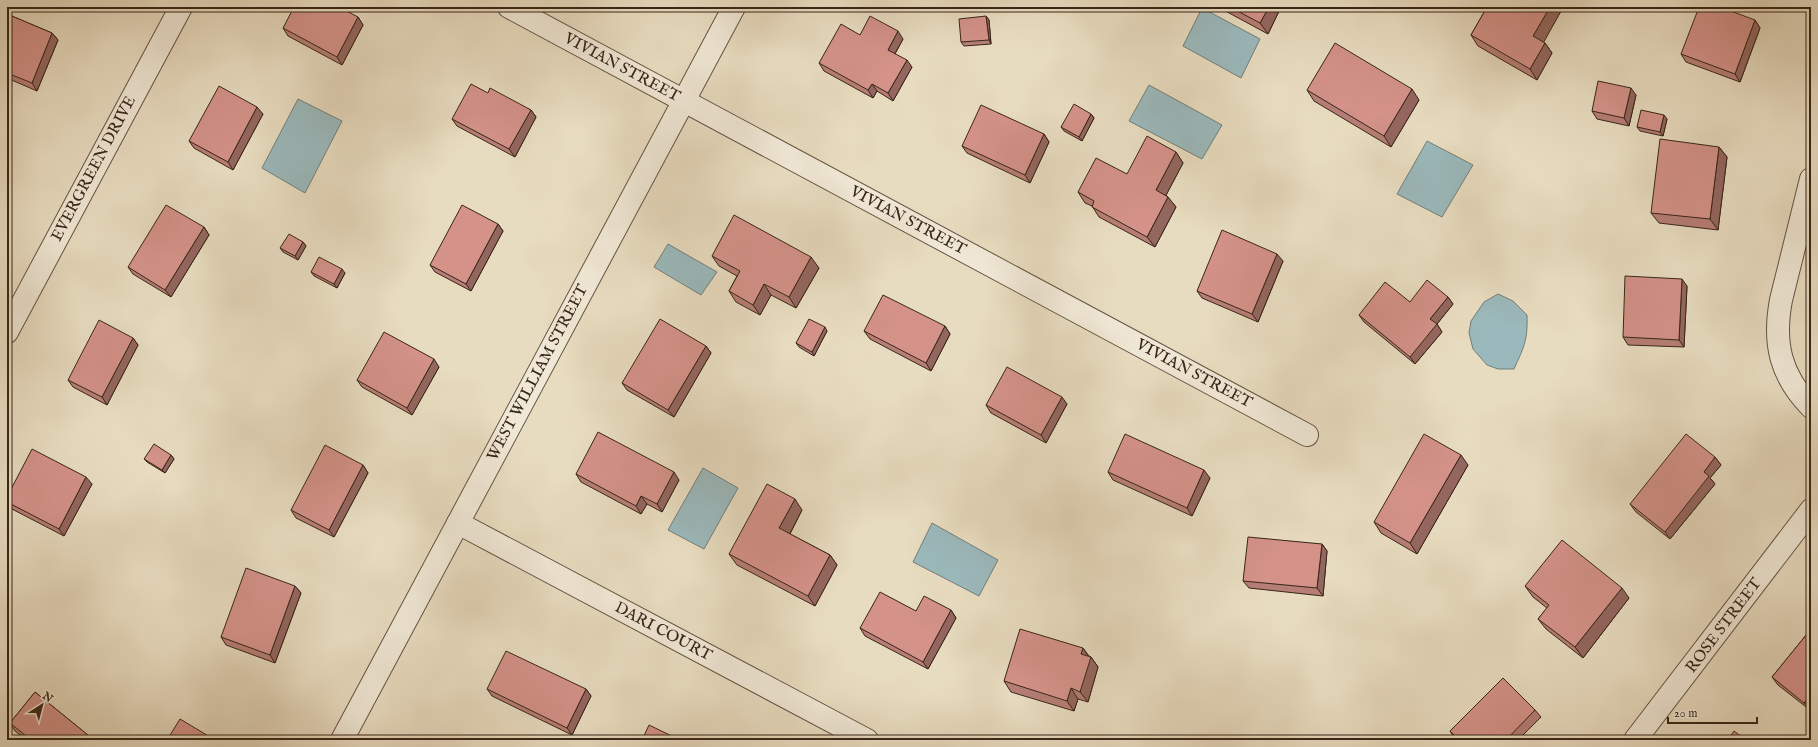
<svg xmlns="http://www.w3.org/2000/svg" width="1818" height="747" font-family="'IM FELL English',serif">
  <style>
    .water { fill: #9bb9bc; stroke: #737e7a }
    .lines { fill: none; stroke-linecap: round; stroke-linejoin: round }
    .minor-casing { stroke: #645342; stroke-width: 24 }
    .minor { stroke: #f0e8d6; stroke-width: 22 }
    .wall { fill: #b67e76; stroke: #382518 }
    .shaded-wall { fill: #946660; stroke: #382518 }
    .building { fill: #d49289; stroke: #382518 }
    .labels { text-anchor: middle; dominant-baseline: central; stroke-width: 3; stroke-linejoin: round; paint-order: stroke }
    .street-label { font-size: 16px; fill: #382518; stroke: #f0e8d6 }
  </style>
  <rect width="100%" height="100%" fill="#e8dcc0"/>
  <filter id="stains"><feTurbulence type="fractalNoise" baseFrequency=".005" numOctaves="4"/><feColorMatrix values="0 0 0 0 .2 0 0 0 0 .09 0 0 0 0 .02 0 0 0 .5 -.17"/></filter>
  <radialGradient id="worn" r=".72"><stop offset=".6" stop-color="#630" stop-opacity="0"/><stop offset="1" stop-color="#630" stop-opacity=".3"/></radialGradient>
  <g class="water">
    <polygon points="1202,8 1260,39 1241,78 1183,46"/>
    <polygon points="1149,85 1222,125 1202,159 1129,121"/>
    <polygon points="298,99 342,121 305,193 262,168"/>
    <polygon points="1427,141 1473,165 1442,217 1397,194"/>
    <polygon points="668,244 717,272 701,295 654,267"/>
    <path d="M1498,294L1513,301L1527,315C1528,340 1524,347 1514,369H1498L1487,365L1473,349L1469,333L1471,321L1484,302Z"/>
    <polygon points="703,468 738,488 704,549 668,530"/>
    <polygon points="932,523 998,560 979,596 913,562"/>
  </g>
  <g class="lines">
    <defs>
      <g id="minor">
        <polyline points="509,7 1307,435"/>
        <path d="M1811,179L1781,300C1773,343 1780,375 1811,407"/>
        <polyline points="7,332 181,7"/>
        <polyline points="458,523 867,740"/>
        <polyline points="342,740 734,7"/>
        <polyline points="1635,740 1811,510"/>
      </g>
    </defs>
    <use href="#minor" class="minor-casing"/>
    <use href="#minor" class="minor"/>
  </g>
  <g class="wall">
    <polygon points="1218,7 1281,7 1268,34"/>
    <polygon points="1487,7 1558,7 1561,11 1543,42 1545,43 1552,53 1537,80 1478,46 1471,35"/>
    <polygon points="7,14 52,33 58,40 37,91 7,78"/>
    <polygon points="986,16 989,20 991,44 964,46 961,42"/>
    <polygon points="358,17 363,25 342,65 288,36 283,28"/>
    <polygon points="1755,20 1760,28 1740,82 1686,62 1681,54"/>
    <polygon points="860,35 903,39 895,54 912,67 893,101 877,91 873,98 824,71 819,63"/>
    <polygon points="1307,90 1419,100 1391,147 1314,101"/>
    <polygon points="488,93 531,110 536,117 515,157 457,126 452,119"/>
    <polygon points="1636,95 1629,126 1597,119 1592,111"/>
    <polygon points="263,114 233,170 194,148 189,141"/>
    <polygon points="1091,114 1094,118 1082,141 1064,131 1061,127"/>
    <polygon points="1667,119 1663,136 1640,131 1637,127"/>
    <polygon points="1044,134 1049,142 1030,183 967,153 962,146"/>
    <polygon points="1719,147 1727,157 1718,230 1659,223 1651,213"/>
    <polygon points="1176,152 1183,163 1166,195 1176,207 1155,247 1099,217 1092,206 1085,203 1078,192 1127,174"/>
    <polygon points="498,224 503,231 471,291 435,272 430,265"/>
    <polygon points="204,227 209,235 171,297 133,274 128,267"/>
    <polygon points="303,242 306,246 298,260 283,252 280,248"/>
    <polygon points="712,256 819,268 796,308 771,295 760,315 736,302 729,291 737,276 719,266"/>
    <polygon points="1283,261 1258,322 1202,298 1197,291"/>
    <polygon points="311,272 345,273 337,288 314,276"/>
    <polygon points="1687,286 1684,347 1628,345 1623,337"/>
    <polygon points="1448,297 1453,304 1437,324 1442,332 1415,364 1364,322 1359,315 1410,302"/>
    <polygon points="945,326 950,334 931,371 870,339 864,331"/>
    <polygon points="827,331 814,356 799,347 796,343"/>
    <polygon points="133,338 138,345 107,405 73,387 68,380"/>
    <polygon points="706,346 711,353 674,417 627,390 622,383"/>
    <polygon points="439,367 412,415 362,387 357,380"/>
    <polygon points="1067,404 1046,443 991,413 986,405"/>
    <polygon points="171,455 174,459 165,473 147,462 144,459"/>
    <polygon points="1715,457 1721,465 1710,478 1715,484 1670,539 1636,512 1630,504"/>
    <polygon points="363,465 368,473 334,537 296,518 291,510"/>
    <polygon points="1468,465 1417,554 1381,533 1374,522"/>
    <polygon points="1108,472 1210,478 1192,516 1113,480"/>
    <polygon points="576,474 679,480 662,512 647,504 641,514 581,482"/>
    <polygon points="92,484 64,536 10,508 7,503 7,497"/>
    <polygon points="802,510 790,534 830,555 837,565 815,606 737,565 729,554"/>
    <polygon points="1322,544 1327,551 1323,596 1249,588 1243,581"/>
    <polygon points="295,586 301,593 275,663 226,645 221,637"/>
    <polygon points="1525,586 1629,598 1583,658 1546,629 1538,619 1547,608 1533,597"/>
    <polygon points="951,610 956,618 928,669 865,636 860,628 916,611"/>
    <polygon points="1811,629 1810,710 1778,685 1772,677"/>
    <polygon points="1083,648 1089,656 1091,657 1098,667 1088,702 1078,699 1074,711 1011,692 1004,681"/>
    <polygon points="487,689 586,689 591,696 572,735 492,696"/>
    <polygon points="35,692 94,740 27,740 15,731 10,723"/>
    <polygon points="1535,710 1541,717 1518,740 1456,740 1450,731"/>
  </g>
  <g class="shaded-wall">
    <polygon points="1269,7 1281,7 1268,34 1260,23"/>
    <polygon points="1550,7 1558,7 1561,11 1541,47 1533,36"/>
    <polygon points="986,16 989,20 991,44 989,40"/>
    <polygon points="358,17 363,25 342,65 337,57"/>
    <polygon points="1755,20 1760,28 1740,82 1735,74"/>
    <polygon points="898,31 903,39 893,57 888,50"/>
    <polygon points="52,33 58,40 37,91 32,83"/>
    <polygon points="1545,43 1552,53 1537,80 1530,69"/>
    <polygon points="907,60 912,67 893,101 888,93"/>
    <polygon points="872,84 877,91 873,98 868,90"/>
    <polygon points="1631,88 1636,95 1629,126 1624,118"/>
    <polygon points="1412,89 1419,100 1391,147 1384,136"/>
    <polygon points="257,107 263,114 233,170 228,162"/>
    <polygon points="531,110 536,117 515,157 509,149"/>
    <polygon points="1091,114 1094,118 1082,141 1079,137"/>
    <polygon points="1664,115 1667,119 1663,136 1660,132"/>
    <polygon points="1044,134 1049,142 1030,183 1025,175"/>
    <polygon points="1719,147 1727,157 1718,230 1710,219"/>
    <polygon points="1176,152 1183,163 1163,201 1156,190"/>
    <polygon points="1168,197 1176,207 1155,247 1147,237"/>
    <polygon points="498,224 503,231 471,291 466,284"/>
    <polygon points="204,227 209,235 171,297 165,290"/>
    <polygon points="303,242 306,246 298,260 295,256"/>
    <polygon points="1277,254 1283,261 1258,322 1252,314"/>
    <polygon points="811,257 819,268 796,308 789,297"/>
    <polygon points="342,269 345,273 337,288 334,284"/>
    <polygon points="1682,279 1687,286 1684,347 1679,340"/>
    <polygon points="764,284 771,295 760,315 753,305"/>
    <polygon points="1448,297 1453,304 1437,324 1442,332 1415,364 1410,357 1430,319"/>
    <polygon points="945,326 950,334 931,371 926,363"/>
    <polygon points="825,327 827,331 814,356 812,352"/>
    <polygon points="133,338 138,345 107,405 102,397"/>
    <polygon points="706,346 711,353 674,417 668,410"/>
    <polygon points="434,359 439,367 412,415 407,408"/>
    <polygon points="1062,397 1067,404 1046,443 1041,435"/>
    <polygon points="171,455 174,459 165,473 162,470"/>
    <polygon points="1461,455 1468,465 1417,554 1410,543"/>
    <polygon points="1715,457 1721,465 1710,478 1715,484 1670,539 1665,532 1704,472"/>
    <polygon points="363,465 368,473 334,537 329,530"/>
    <polygon points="1204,470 1210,478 1192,516 1187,508"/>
    <polygon points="674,472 679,480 662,512 657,504"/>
    <polygon points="86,477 92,484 64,536 59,529"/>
    <polygon points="641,496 647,504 641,514 636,506"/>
    <polygon points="795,499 802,510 787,539 779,528"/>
    <polygon points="1322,544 1327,551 1323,596 1317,588"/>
    <polygon points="830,555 837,565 815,606 808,596"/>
    <polygon points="295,586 301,593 275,663 270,655"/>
    <polygon points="1622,588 1629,598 1583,658 1575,647"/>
    <polygon points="7,602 11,607 7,614"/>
    <polygon points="951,610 956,618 928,669 923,662"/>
    <polygon points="1083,648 1090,659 1091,657 1098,667 1088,702 1080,692 1081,654"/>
    <polygon points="1071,688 1078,699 1074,711 1067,701"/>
    <polygon points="586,689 591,696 572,735 567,728"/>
    <polygon points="1811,694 1811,709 1810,710 1804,703"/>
  </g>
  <g class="building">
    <polygon points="294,7 339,7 358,17 337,57 283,28"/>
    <polygon points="1230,7 1269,7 1260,23"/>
    <polygon points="1487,7 1550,7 1533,36 1545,43 1530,69 1471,35"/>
    <polygon points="1699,7 1720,7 1755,20 1735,74 1681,54"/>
    <polygon points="7,14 52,33 32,83 7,73"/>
    <polygon points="870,16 898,31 888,50 907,60 888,93 872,84 868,90 819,63 841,24 860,35"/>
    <polygon points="986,16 989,40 961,42 959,19"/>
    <polygon points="1335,43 1412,89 1384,136 1307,90"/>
    <polygon points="1598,81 1631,88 1624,118 1592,111"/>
    <polygon points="471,84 488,93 490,88 531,110 509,149 452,119"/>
    <polygon points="219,86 257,107 228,162 189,141"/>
    <polygon points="1074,104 1091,114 1079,137 1061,127"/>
    <polygon points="981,105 1044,134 1025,175 962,146"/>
    <polygon points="1641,110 1664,115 1660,132 1637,127"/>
    <polygon points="1147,136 1176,152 1156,190 1168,197 1147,237 1092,207 1094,201 1078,192 1096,158 1127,174"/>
    <polygon points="1660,139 1719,147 1710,219 1651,213"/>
    <polygon points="166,205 204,227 165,290 128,267"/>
    <polygon points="462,205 498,224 466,284 430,265"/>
    <polygon points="734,215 811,257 789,297 764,284 753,305 729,291 740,271 712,256"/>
    <polygon points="1222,230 1277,254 1252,314 1197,291"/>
    <polygon points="289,234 303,242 295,256 280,248"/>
    <polygon points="319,257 342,269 334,284 311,272"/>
    <polygon points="1625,276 1682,279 1679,340 1623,337"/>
    <polygon points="1427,280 1448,297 1430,319 1437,324 1410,357 1359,315 1385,282 1410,302"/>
    <polygon points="883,295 945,326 926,363 864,331"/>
    <polygon points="660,319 706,346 668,410 622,383"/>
    <polygon points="809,319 825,327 812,352 796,343"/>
    <polygon points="99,320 133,338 102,397 68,380"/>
    <polygon points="384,332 434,359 407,408 357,380"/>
    <polygon points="1007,367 1062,397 1041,435 986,405"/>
    <polygon points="598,432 674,472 657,504 641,496 636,506 576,474"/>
    <polygon points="1125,434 1204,470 1187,508 1108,472"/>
    <polygon points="1424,434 1461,455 1410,543 1374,522"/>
    <polygon points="1686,434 1715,457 1704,472 1709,476 1665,532 1630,504"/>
    <polygon points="154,444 171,455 162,470 144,459"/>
    <polygon points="325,445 363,465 329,530 291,510"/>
    <polygon points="32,449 86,477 59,529 7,502 7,497"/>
    <polygon points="767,484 795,499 779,528 830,555 808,596 729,554"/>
    <polygon points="1248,537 1322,544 1317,588 1243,581"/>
    <polygon points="1562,540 1622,588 1575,647 1538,619 1549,605 1525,586"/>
    <polygon points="246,568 295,586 270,655 221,637"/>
    <polygon points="880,592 916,611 924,596 951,610 923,662 860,628"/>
    <polygon points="1020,629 1083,648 1081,654 1091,657 1080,692 1071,688 1067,701 1004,681"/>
    <polygon points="1811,629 1811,694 1804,703 1772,677"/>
    <polygon points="506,651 586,689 567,728 487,689"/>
    <polygon points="1503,678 1535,710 1506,740 1459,740 1450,731"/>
    <polygon points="35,692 94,740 31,740 10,723"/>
    <polygon points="180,719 215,740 167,740"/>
    <polygon points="649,725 680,740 642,740"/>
    <polygon points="1734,731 1746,740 1728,740"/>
  </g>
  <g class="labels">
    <g class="street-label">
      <text transform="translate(622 68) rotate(28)">VIVIAN STREET</text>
      <text transform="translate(94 169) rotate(-62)">EVERGREEN DRIVE</text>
      <text transform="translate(908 221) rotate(28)">VIVIAN STREET</text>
      <text transform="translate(538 373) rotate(-62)">WEST WILLIAM STREET</text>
      <text transform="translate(1194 374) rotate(28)">VIVIAN STREET</text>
      <text transform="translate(1724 626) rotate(-53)">ROSE STREET</text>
      <text transform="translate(663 632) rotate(28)">DARI COURT</text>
    </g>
  </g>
  <rect width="1818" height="747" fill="none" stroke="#e8dcc0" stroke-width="24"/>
  <rect x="8" y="8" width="1802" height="731" fill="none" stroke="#382518" stroke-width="2"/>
  <rect x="12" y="12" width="1794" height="723" fill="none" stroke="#382518"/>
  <g transform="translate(42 705) rotate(36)" stroke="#f0e8d6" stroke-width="3" paint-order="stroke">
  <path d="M0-3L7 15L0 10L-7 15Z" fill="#382518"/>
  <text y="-6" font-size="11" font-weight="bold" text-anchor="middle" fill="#382518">N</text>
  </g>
  <path d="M1668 717v6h89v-6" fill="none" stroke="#382518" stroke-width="2"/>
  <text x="1674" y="717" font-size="12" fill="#382518" stroke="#f0e8d6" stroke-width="3" paint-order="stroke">20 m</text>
  <rect width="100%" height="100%" filter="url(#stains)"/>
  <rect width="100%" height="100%" fill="url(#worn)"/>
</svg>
